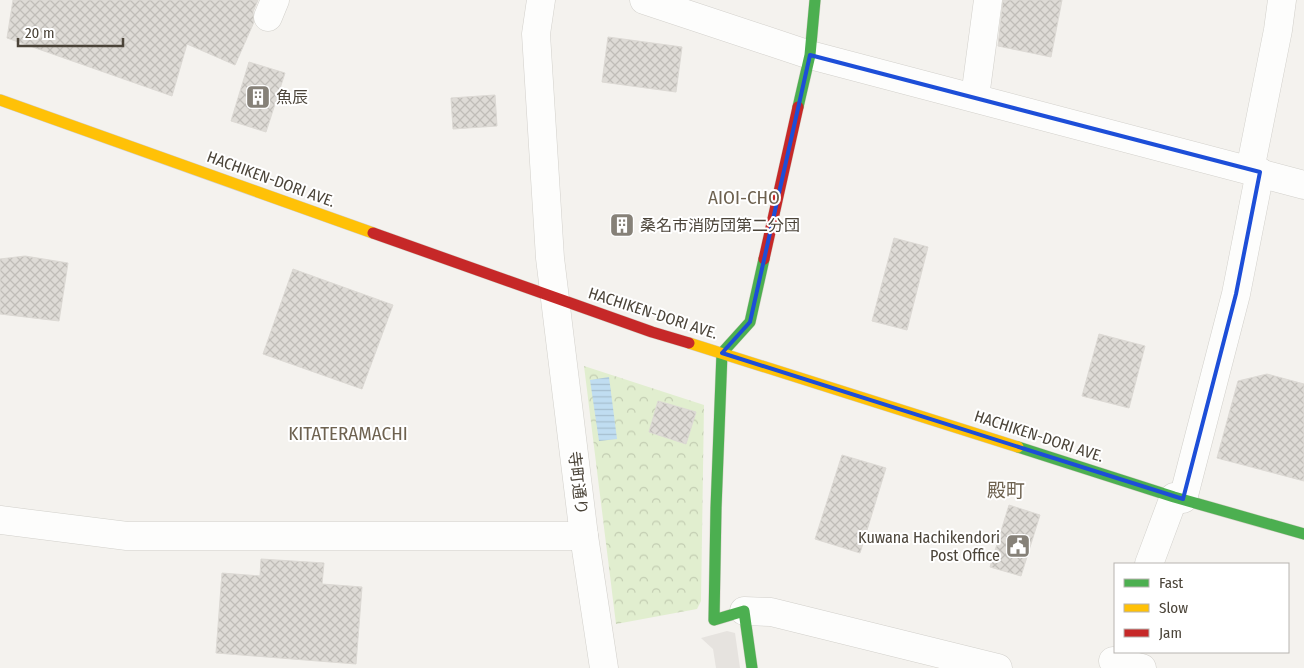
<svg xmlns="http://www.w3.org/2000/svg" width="1304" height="668" font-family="'Fira Sans Condensed','Noto Sans JP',sans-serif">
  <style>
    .park { fill: url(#park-crowns) }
    .parking { fill: #e6e3df }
    .water { fill: url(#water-rules) }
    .building { fill: url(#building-cross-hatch); stroke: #dcd9d4 }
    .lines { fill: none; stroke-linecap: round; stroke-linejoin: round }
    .street-casing { stroke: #d2d0cb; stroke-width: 29 }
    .fast-casing { stroke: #d3cfc5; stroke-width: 12 }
    .slow-casing { stroke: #d3cfc5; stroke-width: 12 }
    .jam-casing { stroke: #d3cfc5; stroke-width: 12 }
    .street { stroke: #fdfdfc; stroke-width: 28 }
    .fast { stroke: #4caf50; stroke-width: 11 }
    .slow { stroke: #ffc107; stroke-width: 11 }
    .jam { stroke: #c62828; stroke-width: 11 }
    .marked { fill: none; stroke: #1d4ed8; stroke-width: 4; stroke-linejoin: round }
    .labels { text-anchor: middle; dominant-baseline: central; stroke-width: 4; stroke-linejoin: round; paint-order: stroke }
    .poi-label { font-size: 16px; fill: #4b4439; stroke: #fff; text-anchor: start }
    .street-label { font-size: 16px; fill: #4b4439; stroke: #fff }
    .quarter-label { font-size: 19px; fill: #6e6250; stroke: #fff }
  </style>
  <defs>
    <pattern id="park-crowns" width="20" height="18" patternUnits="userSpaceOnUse" patternTransform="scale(1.25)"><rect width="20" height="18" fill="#e1eecf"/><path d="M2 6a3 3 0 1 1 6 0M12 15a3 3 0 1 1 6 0" fill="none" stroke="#c3cdb2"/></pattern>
    <pattern id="water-rules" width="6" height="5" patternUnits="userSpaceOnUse" patternTransform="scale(1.25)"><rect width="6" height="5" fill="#c0ddf1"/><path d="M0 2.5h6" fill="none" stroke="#a6bfcf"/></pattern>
    <pattern id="building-cross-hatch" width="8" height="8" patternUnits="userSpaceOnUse" patternTransform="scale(1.25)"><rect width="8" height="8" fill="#dedbd6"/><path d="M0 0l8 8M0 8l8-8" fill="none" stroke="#c0bdb8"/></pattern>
  </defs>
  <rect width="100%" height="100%" fill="#f4f2ee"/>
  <polygon class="park" points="584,366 704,405 701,601 697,609 616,624"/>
  <polygon class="parking" points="727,631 735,633 740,668 716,668 713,649 701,638"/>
  <polygon class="water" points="609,377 617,439 599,441 590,380"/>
  <g class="building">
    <polygon points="13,0 258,0 253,12 254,22 235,65 187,44 172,96 7,38"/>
    <polygon points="1003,0 1062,0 1051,57 998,46"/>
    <polygon points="608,37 682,47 676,92 602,82"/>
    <polygon points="249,62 285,73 266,132 231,121"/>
    <polygon points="495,95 497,126 453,129 451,98"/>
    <polygon points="894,238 928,247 907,330 872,321"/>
    <polygon points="25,256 68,263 59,321 0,314 0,259"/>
    <polygon points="293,269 393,305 362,389 263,354"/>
    <polygon points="1099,334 1145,346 1129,408 1082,396"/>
    <polygon points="1267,374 1304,384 1304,481 1217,458 1238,381"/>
    <polygon points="658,401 696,412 686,444 649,432"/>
    <polygon points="842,455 886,468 860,553 815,539"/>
    <polygon points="1009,505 1040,515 1021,576 990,567"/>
    <polygon points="261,559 324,563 322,584 362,587 356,664 216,653 222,573 260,576"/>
  </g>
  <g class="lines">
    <defs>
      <g id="street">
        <polyline points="541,0 536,34 550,258 584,536 604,668"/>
        <polyline points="644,0 810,55 1304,185"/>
        <polyline points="268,17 275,0"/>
        <polyline points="975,97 988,0"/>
        <polyline points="1250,170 1278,30 1282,0"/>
        <polyline points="1183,499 1236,294 1260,172"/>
        <polyline points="0,520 127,536 584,536"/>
        <polyline points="1149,564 1174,497"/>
        <polyline points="744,611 771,612 998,668"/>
        <polyline points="1113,661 1142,668"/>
      </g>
      <g id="fast">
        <polyline points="798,107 810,55 815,0"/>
        <polyline points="1018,447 1174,497 1304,534"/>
        <polyline points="752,668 744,611 714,620 716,508 722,353 750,322 764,259"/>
      </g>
      <g id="slow">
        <polyline points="0,100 373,233"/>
        <polyline points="689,343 1018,447"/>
      </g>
      <g id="jam">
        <polyline points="373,233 652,332 689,343"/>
        <polyline points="764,259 798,107"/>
      </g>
    </defs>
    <use href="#street" class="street-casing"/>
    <use href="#fast" class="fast-casing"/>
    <use href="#slow" class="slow-casing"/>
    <use href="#jam" class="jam-casing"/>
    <use href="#street" class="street"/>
    <use href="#fast" class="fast"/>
    <use href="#slow" class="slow"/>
    <use href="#jam" class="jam"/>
  </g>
  <path class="marked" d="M810,55L1260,172L1236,294L1183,499L722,353L750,322Z"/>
  <defs>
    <symbol id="building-square" viewBox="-11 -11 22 22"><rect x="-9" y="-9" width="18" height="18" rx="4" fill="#868178" stroke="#fff"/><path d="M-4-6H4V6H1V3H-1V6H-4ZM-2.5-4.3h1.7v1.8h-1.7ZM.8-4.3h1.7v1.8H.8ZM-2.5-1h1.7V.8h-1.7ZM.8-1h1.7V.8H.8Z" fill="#fff"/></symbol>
    <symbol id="civic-square" viewBox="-11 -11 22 22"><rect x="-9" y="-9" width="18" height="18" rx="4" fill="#868178" stroke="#fff"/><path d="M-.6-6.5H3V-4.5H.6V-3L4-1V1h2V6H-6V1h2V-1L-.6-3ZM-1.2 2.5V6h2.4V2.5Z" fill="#fff"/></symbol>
  </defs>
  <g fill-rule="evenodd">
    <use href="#building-square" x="244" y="83" width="28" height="28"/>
    <use href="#building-square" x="608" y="211" width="28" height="28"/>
    <use href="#civic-square" x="1004" y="532" width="28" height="28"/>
  </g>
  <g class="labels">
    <g class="poi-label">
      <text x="276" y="97">魚辰</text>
      <text x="640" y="225">桑名市消防団第二分団</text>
      <text x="1000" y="537" text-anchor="end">Kuwana Hachikendori<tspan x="1000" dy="18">Post Office</tspan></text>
    </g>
    <g class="street-label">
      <text transform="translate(271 179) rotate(20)">HACHIKEN-DORI AVE.</text>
      <text transform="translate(653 313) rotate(18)">HACHIKEN-DORI AVE.</text>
      <text transform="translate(1039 436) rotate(18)">HACHIKEN-DORI AVE.</text>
      <text transform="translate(578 483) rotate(83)">寺町通り</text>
    </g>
    <g class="quarter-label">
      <text x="744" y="197">AIOI-CHO</text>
      <text x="348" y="433">KITATERAMACHI</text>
      <text x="1006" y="490">殿町</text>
    </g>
  </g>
  <rect x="1114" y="563" width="175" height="90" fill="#ffffff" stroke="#b7b4b0"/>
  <rect x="1124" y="579" width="25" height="8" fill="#4caf50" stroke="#b7b4b0"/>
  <text x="1159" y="588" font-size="15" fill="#4b4439">Fast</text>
  <rect x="1124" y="604" width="25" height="8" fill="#ffc107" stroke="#b7b4b0"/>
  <text x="1159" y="613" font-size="15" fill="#4b4439">Slow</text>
  <rect x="1124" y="629" width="25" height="8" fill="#c62828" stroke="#b7b4b0"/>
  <text x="1159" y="638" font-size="15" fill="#4b4439">Jam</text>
  <path d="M18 38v8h105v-8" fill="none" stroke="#4b4439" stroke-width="2.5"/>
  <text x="25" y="38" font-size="15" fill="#4b4439" stroke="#ffffff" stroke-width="4" paint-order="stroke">20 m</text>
</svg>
